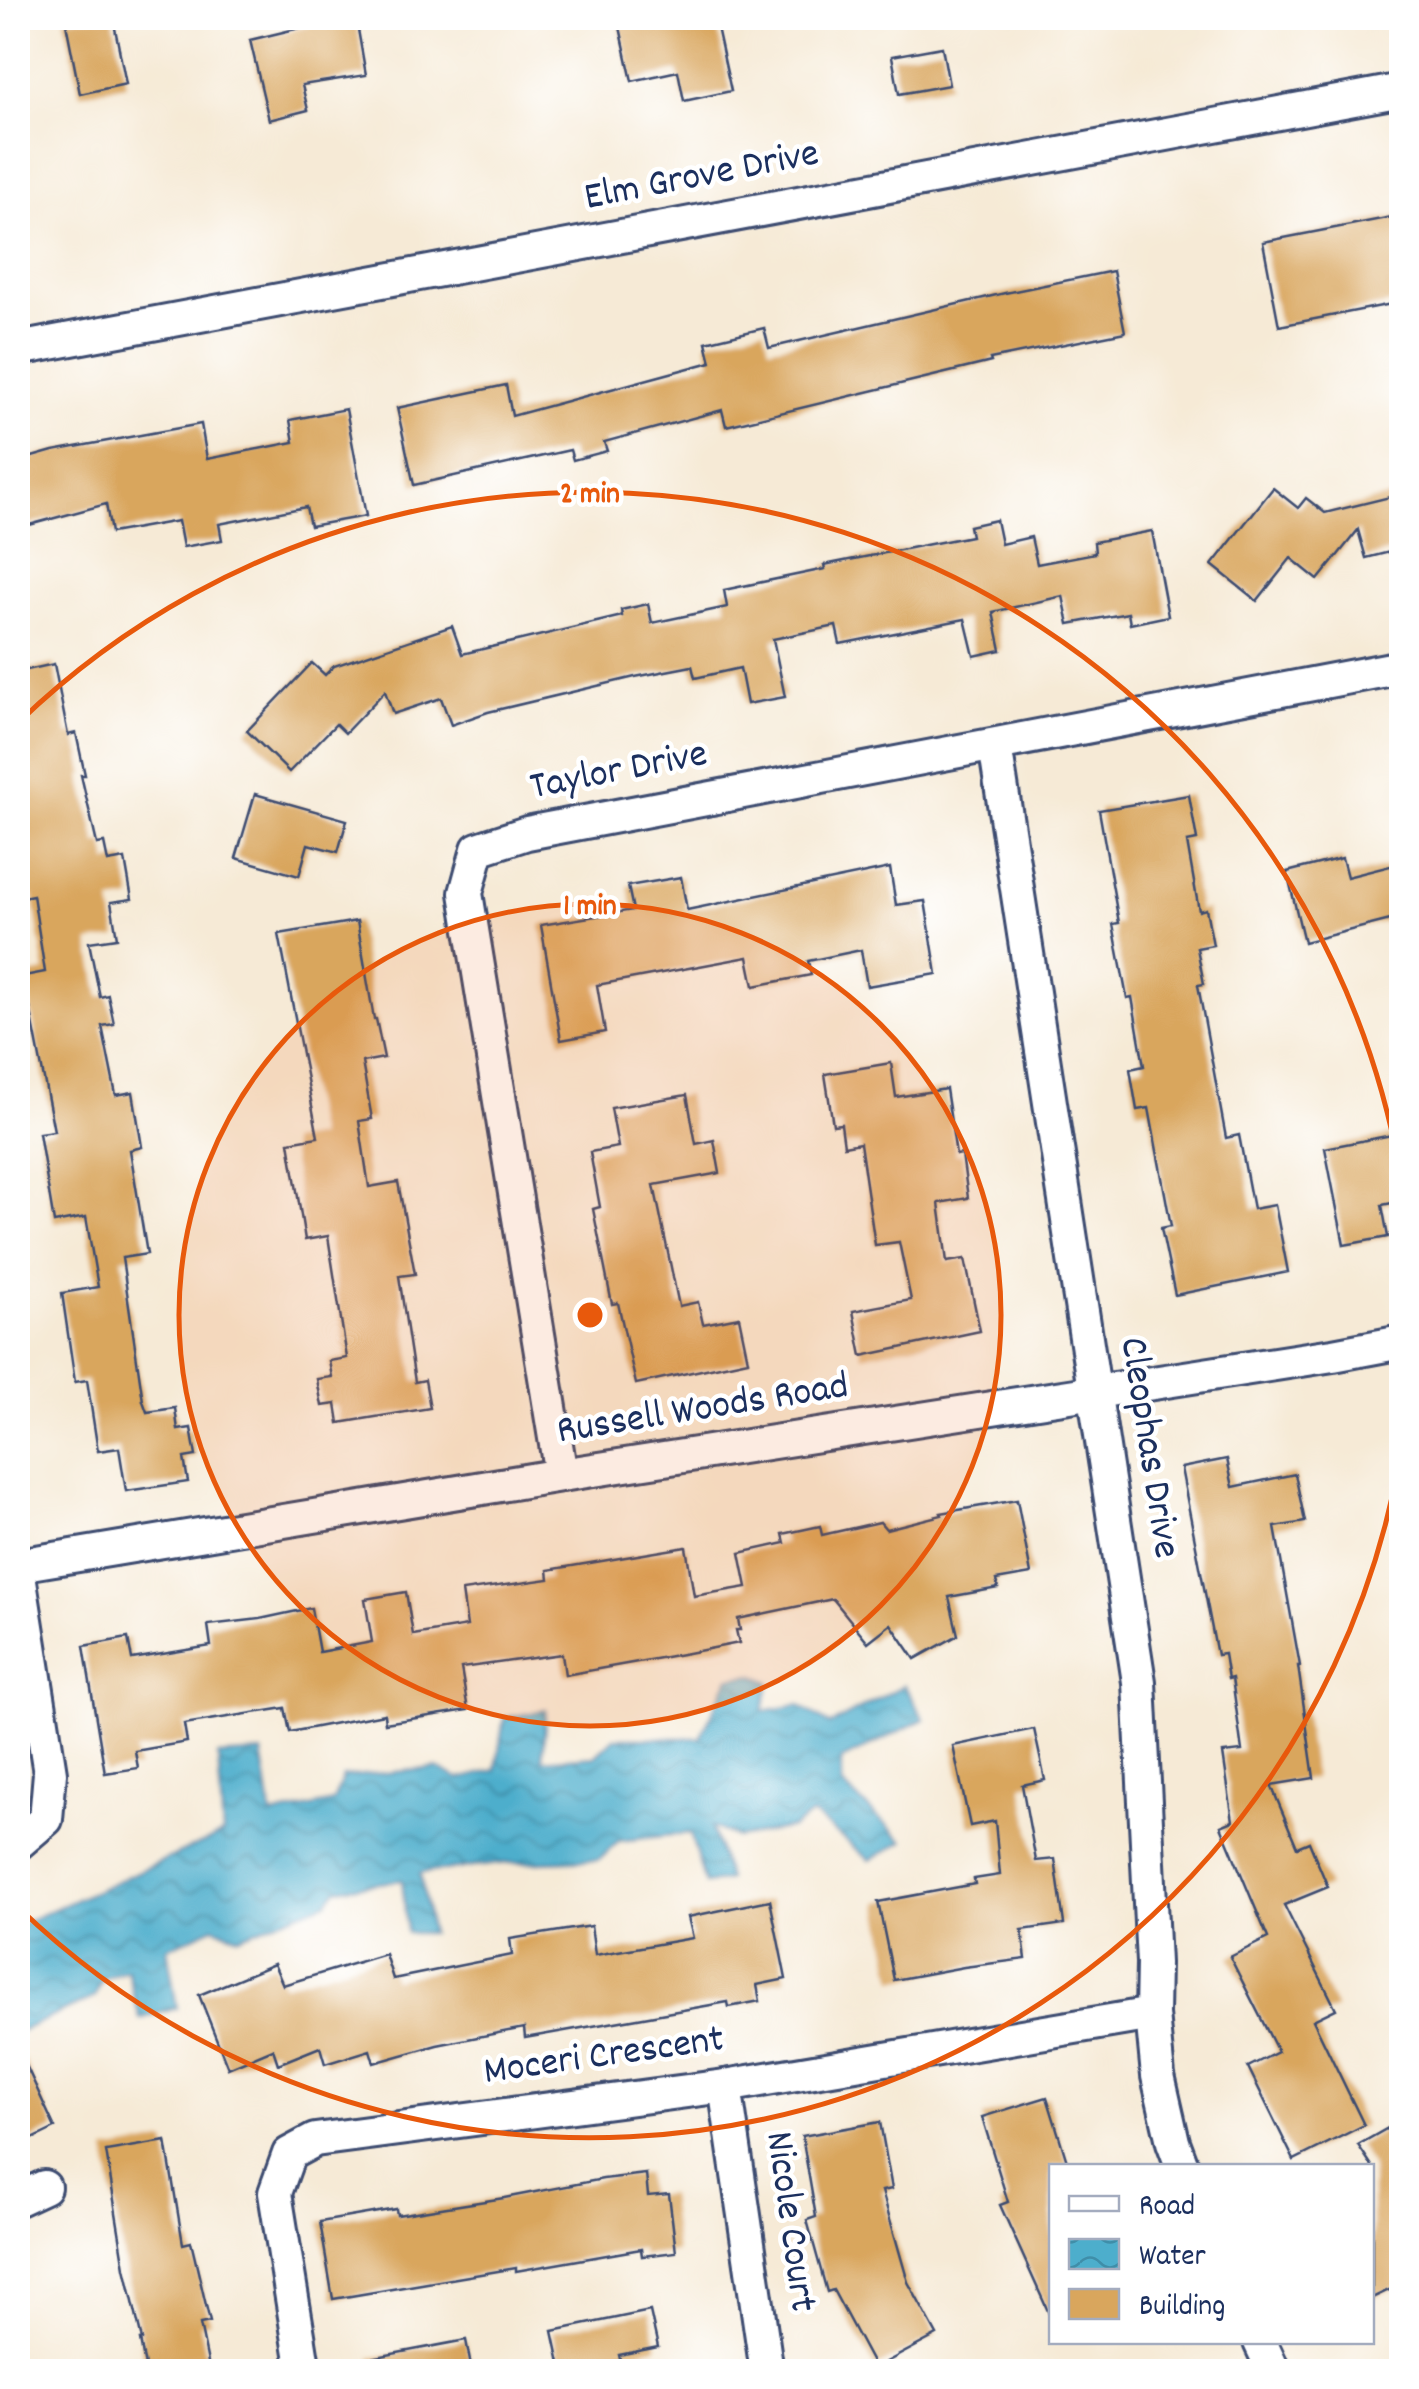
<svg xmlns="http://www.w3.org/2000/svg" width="1419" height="2389" font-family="Dekko,sans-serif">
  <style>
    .water { fill: url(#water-waves); stroke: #346e95; stroke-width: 2.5 }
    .building { fill: #d9a65d }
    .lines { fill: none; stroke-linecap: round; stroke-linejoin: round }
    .minor-casing { stroke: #3c4b70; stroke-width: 38 }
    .minor { stroke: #fff; stroke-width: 32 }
    .ring { fill: none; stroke: #e8590c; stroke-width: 5 }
    .labels { text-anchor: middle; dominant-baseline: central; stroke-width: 9; stroke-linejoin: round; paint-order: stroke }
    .street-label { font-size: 40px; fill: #1b2f5e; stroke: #fff }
    .centre { fill: #e8590c; stroke: #fff; stroke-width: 5 }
    .ring-label { font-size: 30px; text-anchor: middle; font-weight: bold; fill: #e8590c; stroke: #fff; stroke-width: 9; stroke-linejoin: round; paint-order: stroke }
  </style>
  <defs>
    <pattern id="water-waves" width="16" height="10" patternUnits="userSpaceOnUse" patternTransform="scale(2.5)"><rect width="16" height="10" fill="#4daecc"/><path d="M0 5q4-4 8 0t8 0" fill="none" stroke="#3f8ea9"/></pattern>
  </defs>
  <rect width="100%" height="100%" fill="#fff"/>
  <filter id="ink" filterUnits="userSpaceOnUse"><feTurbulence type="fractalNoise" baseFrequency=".01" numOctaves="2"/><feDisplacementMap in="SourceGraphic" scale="20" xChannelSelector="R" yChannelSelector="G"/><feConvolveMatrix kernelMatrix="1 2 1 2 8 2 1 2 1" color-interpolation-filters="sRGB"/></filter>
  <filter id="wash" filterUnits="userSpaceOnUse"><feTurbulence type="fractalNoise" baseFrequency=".0048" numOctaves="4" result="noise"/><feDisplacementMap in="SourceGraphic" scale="40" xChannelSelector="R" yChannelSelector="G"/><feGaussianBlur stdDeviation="2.25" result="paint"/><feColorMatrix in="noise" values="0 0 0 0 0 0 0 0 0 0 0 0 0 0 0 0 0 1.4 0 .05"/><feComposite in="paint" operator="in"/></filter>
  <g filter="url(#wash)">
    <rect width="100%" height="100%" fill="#f6ead6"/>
    <polygon class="water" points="754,1675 770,1682 763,1711 799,1705 830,1725 904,1685 924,1719 842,1760 842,1785 904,1841 870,1860 812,1814 792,1828 737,1838 711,1826 728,1880 705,1884 690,1833 619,1841 599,1860 507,1863 420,1873 431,1933 407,1933 402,1880 337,1889 327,1902 239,1936 214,1927 167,1948 177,2008 140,2019 127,1970 102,1979 95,1997 18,2032 18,1925 223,1834 218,1756 262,1753 272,1816 333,1802 343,1777 437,1768 459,1779 496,1770 504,1718 546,1710 542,1760 595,1756 614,1738 700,1738 729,1678"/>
    <g id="blocks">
      <g class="building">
        <polygon points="65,18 113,18 126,84 80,94"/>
        <polygon points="311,18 356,18 366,75 302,85 308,110 269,120 250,40 312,25"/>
        <polygon points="618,18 715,18 731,91 684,101 678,71 632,81"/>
        <polygon points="942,47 949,85 899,94 892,56"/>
        <polygon points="1402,215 1402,302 1279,326 1263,242"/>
        <polygon points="1113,271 1125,332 990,359 991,362 726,426 722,410 604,442 607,451 573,460 570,450 414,485 397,408 506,385 512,416 711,362 706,342 764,328 769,348 1005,293"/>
        <polygon points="346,409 366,516 310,526 306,507 219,524 222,540 183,547 178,521 111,533 106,504 18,528 18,461 53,451 201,424 207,459 294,442 290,420"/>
        <polygon points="1273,488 1298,508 1306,498 1325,513 1402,494 1402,549 1366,558 1358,530 1318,580 1291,558 1257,601 1212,565"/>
        <polygon points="996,520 1001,544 1031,537 1037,564 1095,553 1094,542 1152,531 1168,616 1130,624 1128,613 1069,624 1063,596 993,612 1001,650 974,656 965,619 840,644 836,626 773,639 785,697 747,704 740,668 695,678 692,666 635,677 488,712 451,725 441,698 393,714 385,691 345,733 336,724 289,772 247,731 312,663 325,675 334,666 452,626 462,654 622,616 621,610 648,604 652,623 727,607 724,590 825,569 824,565 971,536 969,526"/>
        <polygon points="54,664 68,735 76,733 85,775 81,775 97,844 104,843 108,862 125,859 132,899 111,902 117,938 89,942 100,997 108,995 114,1024 102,1026 116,1095 133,1092 142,1147 130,1150 147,1254 122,1258 143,1401 147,1412 175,1408 178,1430 191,1428 196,1456 184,1458 188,1482 126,1491 119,1448 98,1451 87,1380 75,1382 62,1293 98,1287 86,1217 54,1223 39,1133 54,1131 24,976 45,972 33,895 18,898 18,672"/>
        <polygon points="255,794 347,820 338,852 308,844 299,876 236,858"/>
        <polygon points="1189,795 1197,840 1187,842 1199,911 1206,909 1213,945 1197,948 1204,984 1198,985 1226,1138 1239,1135 1253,1209 1275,1205 1288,1272 1175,1295 1161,1228 1171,1226 1149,1108 1137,1110 1130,1069 1144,1066 1132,997 1127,998 1113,924 1119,923 1099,810"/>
        <polygon points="1342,858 1347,877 1402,863 1402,917 1304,942 1287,872"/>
        <polygon points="890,868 896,905 925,901 937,974 867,986 861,950 808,961 811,975 754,986 748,957 597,985 605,1032 561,1040 541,925 633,910 628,886 681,877 687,910"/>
        <polygon points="357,921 374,1019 376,1019 384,1058 362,1062 372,1119 359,1121 369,1187 398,1182 415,1274 399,1276 415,1382 425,1380 430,1408 339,1423 336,1404 322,1406 317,1379 332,1377 329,1361 347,1358 328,1236 305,1240 289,1142 318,1137 279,934"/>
        <polygon points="891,1063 896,1097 946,1089 956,1155 962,1154 968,1198 939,1203 947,1262 965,1259 980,1331 862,1356 853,1311 911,1300 899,1242 875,1245 860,1143 844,1146 841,1124 833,1125 825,1074"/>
        <polygon points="687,1095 696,1144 714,1140 720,1173 654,1185 679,1306 698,1302 703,1324 739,1317 748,1360 636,1384 618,1303 612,1304 593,1209 600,1207 590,1152 618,1147 611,1108"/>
        <polygon points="1402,1133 1402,1201 1382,1205 1388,1237 1344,1245 1325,1148"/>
        <polygon points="1227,1459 1233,1487 1295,1474 1305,1522 1275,1527 1300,1666 1298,1666 1314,1778 1271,1785 1297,1847 1309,1842 1328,1887 1284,1905 1336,2009 1313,2020 1364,2125 1294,2160 1248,2067 1278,2052 1230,1957 1268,1938 1221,1826 1233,1821 1223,1753 1242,1751 1232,1678 1228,1679 1224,1654 1217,1655 1181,1468"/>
        <polygon points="1017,1500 1031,1574 996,1580 998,1588 949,1597 958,1635 915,1659 891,1624 868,1642 833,1599 738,1619 740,1630 736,1630 739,1643 688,1653 565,1675 562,1654 461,1668 468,1710 385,1723 384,1714 290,1732 285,1708 184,1724 187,1742 135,1751 138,1768 105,1773 84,1646 128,1638 132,1659 211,1646 208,1625 260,1619 311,1608 319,1652 372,1642 365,1599 406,1592 413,1635 467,1626 462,1591 549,1579 548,1570 686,1547 694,1596 747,1587 740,1553 785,1543 783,1534 820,1526 822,1535 880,1522 886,1529 942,1515 941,1513"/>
        <polygon points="1034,1729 1045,1780 1022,1785 1036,1861 1055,1859 1064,1924 1022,1930 1026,1959 964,1967 894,1980 878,1902 975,1884 974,1879 1000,1875 995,1821 970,1826 953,1746"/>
        <polygon points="770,1900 786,1979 757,1985 760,2001 729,2007 728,2002 525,2038 524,2028 437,2045 374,2063 370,2050 325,2064 320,2047 278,2064 273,2049 228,2068 199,1995 274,1964 283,1985 385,1954 393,1979 512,1955 510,1939 591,1926 595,1955 693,1938 688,1917"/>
        <polygon points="18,2048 55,2128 18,2146"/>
        <polygon points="1047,2097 1068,2165 1052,2166 1052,2320 1000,2205 1008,2202 982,2117"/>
        <polygon points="880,2122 892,2189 882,2191 908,2282 937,2335 875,2368 833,2290 827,2292 807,2220 816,2217 802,2136"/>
        <polygon points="1388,2128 1402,2153 1402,2284 1372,2298 1372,2166 1358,2145"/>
        <polygon points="166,2141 183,2244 191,2242 210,2322 200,2324 210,2372 146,2372 140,2340 142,2340 125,2268 106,2151"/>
        <polygon points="646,2174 648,2196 669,2194 676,2252 642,2256 641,2249 516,2271 516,2268 333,2299 320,2222 396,2209 397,2215 504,2198 603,2179"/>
        <polygon points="650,2311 658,2347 619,2355 623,2372 562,2372 553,2331"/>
        <polygon points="466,2340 472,2372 372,2372 371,2358"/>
      </g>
    </g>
  </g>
  <g filter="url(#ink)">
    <use href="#blocks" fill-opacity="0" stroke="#3c4b70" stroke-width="2.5"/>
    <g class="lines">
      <defs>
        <g id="minor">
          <polyline points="18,349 1402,90"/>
          <polyline points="995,745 1139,1682 1153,1963 1152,2014 1158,2076 1173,2142 1182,2166"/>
          <polyline points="561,1475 466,893 478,849 527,833 1402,667"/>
          <polyline points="18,1565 561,1475 1333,1355 1402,1342"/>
          <polyline points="18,1569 50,1773 46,1819 18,1843"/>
          <polyline points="725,2086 767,2372"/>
          <polyline points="18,2199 44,2187"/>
          <polyline points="1260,2342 1274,2372"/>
          <polyline points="304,2372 275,2193 289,2154 315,2140 725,2086 1152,2014"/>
        </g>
      </defs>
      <use href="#minor" class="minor-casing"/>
      <use href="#minor" class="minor"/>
    </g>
  </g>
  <circle cx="590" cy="1315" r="411" fill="#e8590c" fill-opacity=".12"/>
  <g class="ring">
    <circle cx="590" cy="1315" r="411"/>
    <path d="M1400 1458A823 823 0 0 1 18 1907M18 723A823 823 0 0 1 1400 1172"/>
  </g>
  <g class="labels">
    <g class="street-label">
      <text transform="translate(702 178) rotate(-11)">Elm Grove Drive</text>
      <text transform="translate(619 773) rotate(-11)">Taylor Drive</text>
      <text transform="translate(703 1411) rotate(-9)">Russell Woods Road</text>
      <text transform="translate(1147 1448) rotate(81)">Cleophas Drive</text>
      <text transform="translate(604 2058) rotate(-8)">Moceri Crescent</text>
      <text transform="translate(788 2222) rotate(82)">Nicole Court</text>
    </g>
  </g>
  <circle cx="590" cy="1315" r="15" class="centre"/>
  <g class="ring-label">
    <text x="590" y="502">2 min</text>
    <text x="590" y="914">1 min</text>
  </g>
  <rect width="1419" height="2389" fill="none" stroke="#fff" stroke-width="60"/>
  <rect x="1049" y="2164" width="325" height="180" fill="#ffffff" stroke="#a4acbf" stroke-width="2.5"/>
  <rect x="1069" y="2196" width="50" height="15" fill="#ffffff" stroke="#a4acbf" stroke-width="2.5"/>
  <text x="1139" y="2214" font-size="30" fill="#1b2f5e">Road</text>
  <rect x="1069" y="2239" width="50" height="30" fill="url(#water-waves)" stroke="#a4acbf" stroke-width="2.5"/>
  <text x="1139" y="2264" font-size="30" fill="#1b2f5e">Water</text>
  <rect x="1069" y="2289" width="50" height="30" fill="#d9a65d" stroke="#a4acbf" stroke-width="2.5"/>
  <text x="1139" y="2314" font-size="30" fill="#1b2f5e">Building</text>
</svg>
